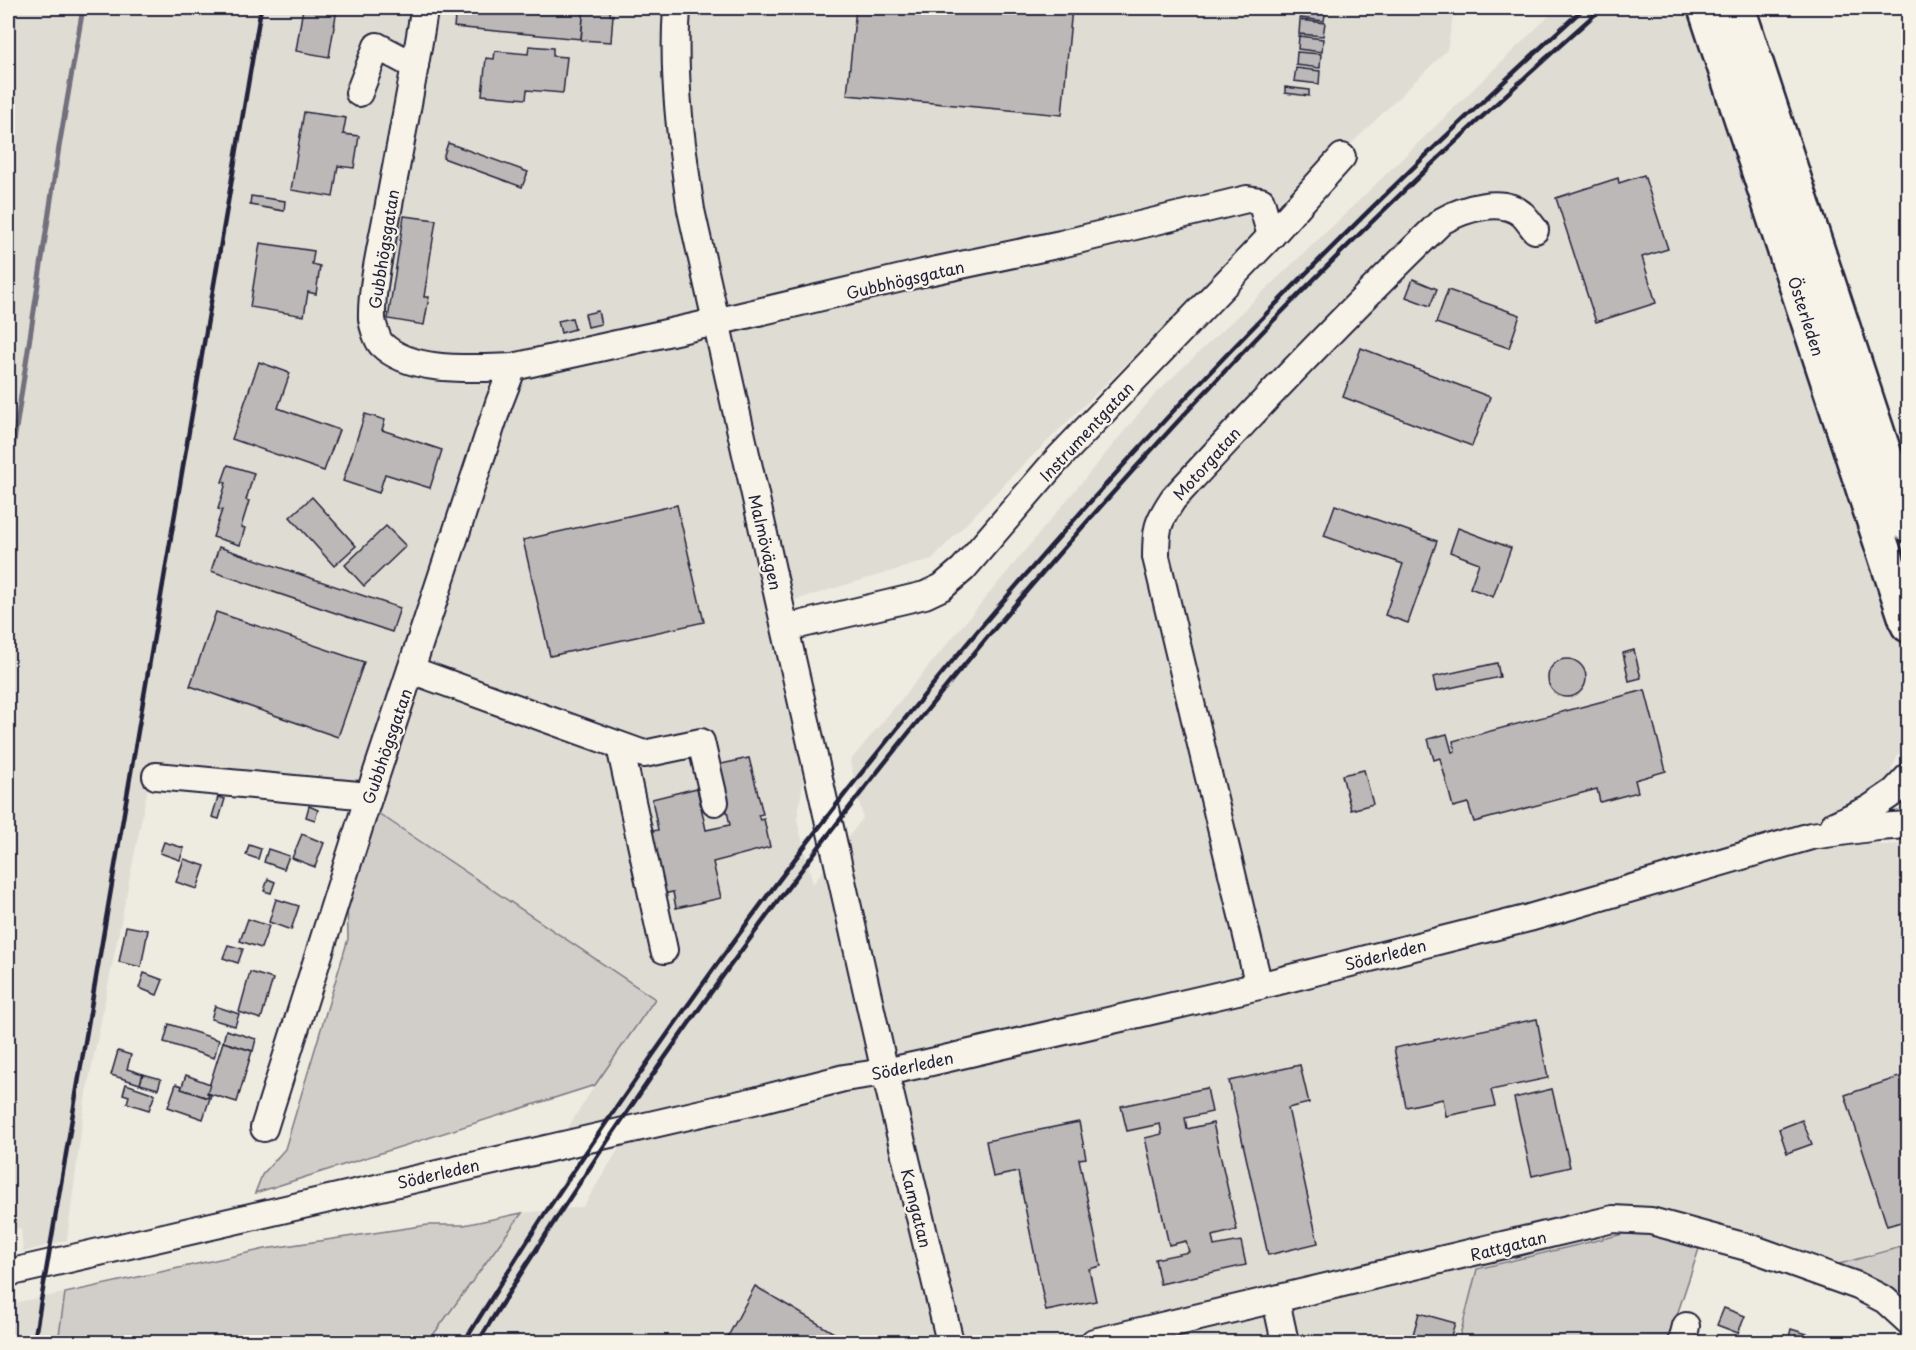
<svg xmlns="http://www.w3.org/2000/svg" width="1916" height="1350" font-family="'Playpen Sans',sans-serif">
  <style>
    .built { fill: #dfdcd4 }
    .green { fill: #d1cdc9; stroke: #7a7882; stroke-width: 1.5 }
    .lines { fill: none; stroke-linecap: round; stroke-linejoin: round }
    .stream { stroke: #716f7b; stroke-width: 5 }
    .building { fill: #bbb8b7; stroke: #22223b; stroke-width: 1.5 }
    .minor-casing { stroke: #22223b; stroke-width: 30 }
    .major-casing { stroke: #22223b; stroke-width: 38 }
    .minor { stroke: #f7f3e8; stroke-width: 26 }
    .major { stroke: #f7f3e8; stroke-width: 33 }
    .rail { stroke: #22223b; stroke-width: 4.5 }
    .labels { text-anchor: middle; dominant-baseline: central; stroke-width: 4.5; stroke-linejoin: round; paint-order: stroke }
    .street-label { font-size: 16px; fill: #22223b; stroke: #f7f3e8 }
  </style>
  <rect width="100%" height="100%" fill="#eeebe1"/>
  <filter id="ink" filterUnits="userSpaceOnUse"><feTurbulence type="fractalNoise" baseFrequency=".0167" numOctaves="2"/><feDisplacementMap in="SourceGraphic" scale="12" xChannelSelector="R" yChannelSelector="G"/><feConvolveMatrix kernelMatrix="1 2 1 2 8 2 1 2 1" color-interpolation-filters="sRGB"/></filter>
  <g filter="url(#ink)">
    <g class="built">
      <polygon points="8,8 1466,8 1453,16 1447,50 1016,472 932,559 765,609 804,776 797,820 813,884 863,818 850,761 1156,393 1341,218 1557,8 1685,8 1817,399 1905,643 1908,665 1908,734 1886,781 1862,800 1880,845 1908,844 1908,1247 1799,1281 1661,1234 1623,1233 1477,1269 1459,1342 428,1342 522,1213 583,1207 642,1111 566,1131 595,1085 655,999 375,811 152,767 85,1100 67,1240 23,1252 21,1228 8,1230"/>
      <polygon points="65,1293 58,1342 8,1342 8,1304"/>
    </g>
    <g class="green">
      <polygon points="375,811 655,999 595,1085 255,1193 262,1175 285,1149 348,939 347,896"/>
      <polygon points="522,1213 428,1342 58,1342 65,1293 265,1249 428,1225 464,1225"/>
      <polygon points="1623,1234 1659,1235 1699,1249 1668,1342 1471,1342 1459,1339 1477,1269"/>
      <polygon points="1908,1245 1908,1311 1832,1266"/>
    </g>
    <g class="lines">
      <polyline class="stream" points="8,481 59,147 83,8"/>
    </g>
    <g class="building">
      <polygon points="303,8 337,9 329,57 296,51"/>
      <polygon points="456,8 584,8 581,39 454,27"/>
      <polygon points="584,8 610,8 610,15 613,15 611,42 581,40"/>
      <polygon points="856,8 1072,8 1062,115 847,95"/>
      <polygon points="1301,8 1326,8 1324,21 1300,18"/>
      <polygon points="1300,20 1325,23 1323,36 1299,34"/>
      <polygon points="1299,36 1323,39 1322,52 1298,49"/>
      <polygon points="529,46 553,48 553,56 567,57 563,93 527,90 526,99 482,95 486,58 494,59 495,51 528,54"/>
      <polygon points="1297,52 1321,54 1320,68 1296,65"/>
      <polygon points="1296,68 1320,71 1319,84 1294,81"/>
      <polygon points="1285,87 1309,90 1309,96 1285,93"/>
      <polygon points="304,112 346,118 343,134 359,136 354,168 338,166 333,197 291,190"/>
      <polygon points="448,143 528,172 522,187 443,158"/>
      <polygon points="1644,175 1668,249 1642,257 1656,303 1596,322 1556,198 1618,178 1619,183"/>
      <polygon points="251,196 285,201 284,211 250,205"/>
      <polygon points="404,216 436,220 424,297 429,297 424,325 388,319"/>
      <polygon points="260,243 314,251 312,264 320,266 316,294 308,292 304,316 250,307"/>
      <polygon points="1413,279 1437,289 1430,306 1406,297"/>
      <polygon points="1448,290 1520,315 1509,348 1436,323"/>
      <polygon points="598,311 601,324 588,327 585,314"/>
      <polygon points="572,318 575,329 561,333 558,321"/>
      <polygon points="1361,348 1490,397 1472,446 1343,397"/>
      <polygon points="259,362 290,373 278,408 339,430 324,471 232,439"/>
      <polygon points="365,414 385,420 382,430 442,450 430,488 385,474 379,493 343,481"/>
      <polygon points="228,465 254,473 246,500 249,501 241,527 245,528 240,545 213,537 222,510 218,509 226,483 222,482"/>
      <polygon points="312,497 356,546 334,566 290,517"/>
      <polygon points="677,505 704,622 550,656 523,540"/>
      <polygon points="1335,505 1437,541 1408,623 1385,615 1403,564 1324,536"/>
      <polygon points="386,526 406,546 364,586 345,565"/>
      <polygon points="1458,528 1511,548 1493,597 1470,588 1479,563 1450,552"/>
      <polygon points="219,547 400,608 392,632 211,571"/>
      <polygon points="216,612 364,662 338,737 190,686"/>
      <polygon points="1634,650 1641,678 1629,681 1623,653"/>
      <circle cx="1567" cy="678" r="19"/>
      <polygon points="1497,663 1500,677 1436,691 1433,677"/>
      <polygon points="1645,690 1666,771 1635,780 1638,792 1600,802 1597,789 1474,822 1468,803 1453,807 1440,758 1434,760 1428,739 1447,734 1452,752 1455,751 1453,741"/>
      <polygon points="749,758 763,814 758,815 760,820 764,819 770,847 713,862 721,898 676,908 673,892 658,895 644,833 658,830 652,799 697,788 706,830 730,825 717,765"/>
      <polygon points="1364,770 1373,804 1351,810 1342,775"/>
      <polygon points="218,797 225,799 219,819 212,817"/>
      <polygon points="309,806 318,810 315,820 306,817"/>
      <polygon points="302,834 324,843 315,867 292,858"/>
      <polygon points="164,842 184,848 180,860 160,853"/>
      <polygon points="249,845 261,849 258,859 246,855"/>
      <polygon points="268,849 289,856 284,869 264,862"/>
      <polygon points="184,859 205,866 197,889 176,882"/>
      <polygon points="268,879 275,882 271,893 264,891"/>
      <polygon points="276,899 299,906 291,930 269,922"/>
      <polygon points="248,919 269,926 261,948 240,941"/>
      <polygon points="126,926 148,930 141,967 119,962"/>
      <polygon points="228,945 243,949 238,963 223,958"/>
      <polygon points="250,972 273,979 261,1019 239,1012"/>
      <polygon points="144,973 163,980 157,995 139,988"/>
      <polygon points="215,1006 239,1014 235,1026 211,1019"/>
      <polygon points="1537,1019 1548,1078 1491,1090 1495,1106 1446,1116 1443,1099 1406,1107 1394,1048"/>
      <polygon points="169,1024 219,1040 214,1058 164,1042"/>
      <polygon points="226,1030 256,1039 253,1051 223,1042"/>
      <polygon points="223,1042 252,1051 237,1102 207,1093"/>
      <polygon points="118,1051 131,1055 127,1069 143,1074 140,1084 111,1075"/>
      <polygon points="1300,1065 1309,1103 1288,1108 1318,1243 1268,1255 1229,1081"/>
      <polygon points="143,1074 161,1079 158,1089 140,1084"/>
      <polygon points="1908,1074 1908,1220 1887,1226 1845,1095"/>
      <polygon points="186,1075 210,1084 207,1093 209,1094 208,1098 181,1089"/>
      <polygon points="126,1084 155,1094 149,1110 127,1103 129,1096 123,1094"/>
      <polygon points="176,1084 182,1086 181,1089 208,1098 209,1094 211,1095 203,1119 168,1107"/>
      <polygon points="1207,1088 1212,1112 1185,1118 1187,1129 1213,1123 1237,1230 1212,1236 1214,1246 1241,1241 1246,1265 1160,1284 1155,1259 1189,1252 1186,1241 1169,1245 1145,1138 1162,1134 1160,1124 1127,1131 1121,1106"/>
      <polygon points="1552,1089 1570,1167 1532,1176 1514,1098"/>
      <polygon points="1802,1120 1812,1144 1787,1153 1779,1129"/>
      <polygon points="1079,1122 1086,1158 1079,1159 1101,1266 1089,1269 1096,1301 1046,1311 1018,1172 993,1177 986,1141"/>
      <polygon points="755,1286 849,1342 725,1342"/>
      <polygon points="1724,1308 1745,1316 1738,1333 1717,1325"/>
      <polygon points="1419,1313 1455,1323 1449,1342 1411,1342"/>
      <polygon points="1791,1329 1807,1334 1804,1342 1788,1342"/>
      <polygon points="1827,1335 1843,1339 1843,1342 1825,1342"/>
    </g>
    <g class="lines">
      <defs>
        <g id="minor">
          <path d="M677,8C672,75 681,143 691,210L885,1072L950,1342"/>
          <path d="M423,17C413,81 400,146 388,210C382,242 371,287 372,319C373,326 377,339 381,344C411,374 475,368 513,367"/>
          <polyline points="359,93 377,46 415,66"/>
          <polyline points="786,628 925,595 942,587 963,569 1054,463 1271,236 1342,157"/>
          <polyline points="411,670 644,754 701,742 715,802"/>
          <polyline points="620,746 664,950"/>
          <polyline points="156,776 369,796"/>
          <polyline points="1834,825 1869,809 1894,792 1908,777"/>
          <path d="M1259,986L1156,557C1156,529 1157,523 1173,499C1260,404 1349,311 1442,221C1463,209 1502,196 1523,215C1527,219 1531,225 1535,230"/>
          <polyline points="264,1128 369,796 499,403 513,367 716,322 923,273 1061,244 1247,199 1261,201 1271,236"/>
          <polyline points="8,1273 758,1100 844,1078 885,1072 927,1063 1259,986 1529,918 1811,836 1878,827 1908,825"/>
          <polyline points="1276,1301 1285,1342"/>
          <polyline points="1094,1342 1613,1219 1651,1221 1754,1249 1858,1286 1885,1300 1908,1321"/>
          <polyline points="1682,1342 1686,1326"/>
        </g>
        <g id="major">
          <polyline points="1705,8 1908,625"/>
          <polyline points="1738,8 1908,525"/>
        </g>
      </defs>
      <use href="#minor" class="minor-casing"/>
      <use href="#major" class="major-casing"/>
      <use href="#minor" class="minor"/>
      <use href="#major" class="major"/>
      <g class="rail">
        <polyline points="34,1342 261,8"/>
        <path d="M464,1342C492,1298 519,1253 548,1209C639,1072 733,938 834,808C1060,517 1311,255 1584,8"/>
        <path d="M478,1342C704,975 971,633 1271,323C1377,214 1488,109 1602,8"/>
      </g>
    </g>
  </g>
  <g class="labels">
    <g class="street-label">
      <text transform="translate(383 249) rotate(-81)">Gubbhögsgatan</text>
      <text transform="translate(905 279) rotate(-13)">Gubbhögsgatan</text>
      <text transform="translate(1807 316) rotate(72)">Österleden</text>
      <text transform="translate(1086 431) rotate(-47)">Instrumentgatan</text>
      <text transform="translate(1206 463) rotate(-48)">Motorgatan</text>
      <text transform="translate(766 542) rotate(77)">Malmövägen</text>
      <text transform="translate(386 746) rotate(-71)">Gubbhögsgatan</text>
      <text transform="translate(1385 954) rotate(-14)">Söderleden</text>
      <text transform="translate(912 1065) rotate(-12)">Söderleden</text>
      <text transform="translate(438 1173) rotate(-13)">Söderleden</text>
      <text transform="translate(917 1208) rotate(76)">Kamgatan</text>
      <text transform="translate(1508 1245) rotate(-14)">Rattgatan</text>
    </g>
  </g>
  <rect width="1916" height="1350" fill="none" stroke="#f7f3e8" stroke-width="30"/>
  <rect x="15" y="15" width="1886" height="1320" fill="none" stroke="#22223b" stroke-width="2" filter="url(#ink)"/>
</svg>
